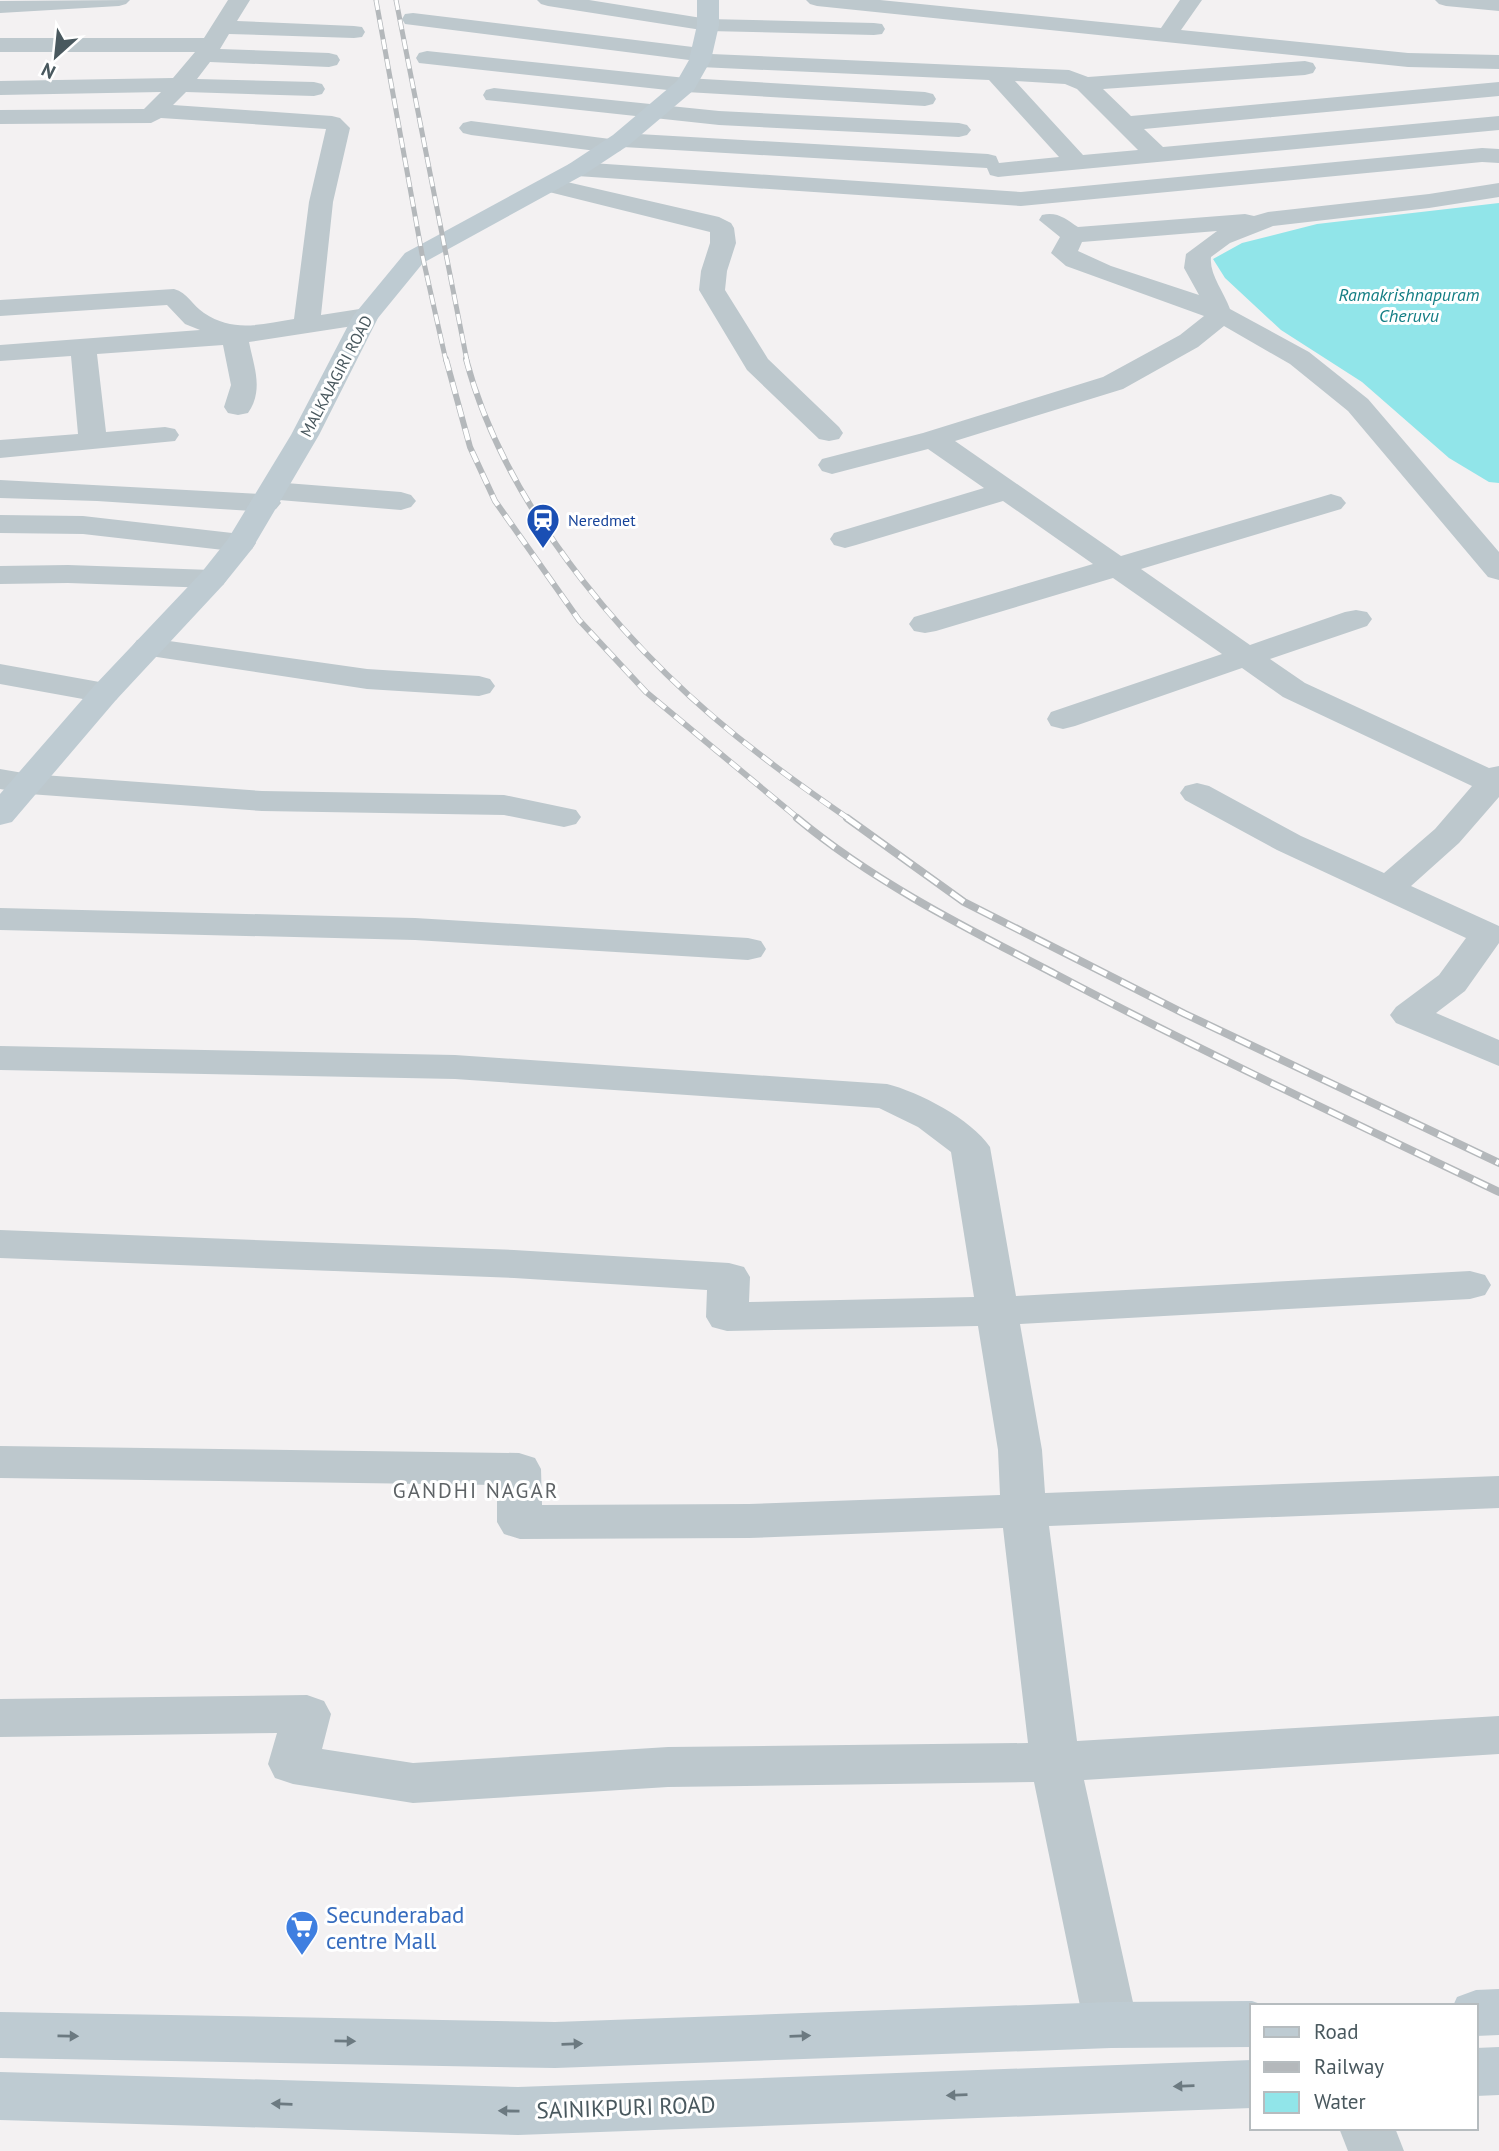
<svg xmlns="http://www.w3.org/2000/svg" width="1499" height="2151" font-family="'PT Sans',sans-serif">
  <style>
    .water { fill: #91e5e9 }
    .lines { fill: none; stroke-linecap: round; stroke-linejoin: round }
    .minor { fill: #bdc8cd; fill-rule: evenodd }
    .tertiary { fill: #bdc8cd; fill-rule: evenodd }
    .secondary { fill: #becbd2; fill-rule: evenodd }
    .rail-far2-casing { stroke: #b4b8bb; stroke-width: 5 }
    .rail-far1-casing { stroke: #b4b8bb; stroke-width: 6 }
    .rail-casing { stroke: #b4b8bb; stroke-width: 8 }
    .rail-far2 { stroke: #fff; stroke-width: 3.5; stroke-dasharray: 10; stroke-linecap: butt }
    .rail-far1 { stroke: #fff; stroke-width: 4.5; stroke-dasharray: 12; stroke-linecap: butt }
    .rail { stroke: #fff; stroke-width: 5; stroke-dasharray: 16; stroke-linecap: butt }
    .oneway { fill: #6c7a81 }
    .labels { text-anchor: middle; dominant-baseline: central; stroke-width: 6; stroke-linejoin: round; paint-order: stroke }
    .far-street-label { font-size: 16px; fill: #49585e; stroke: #fff }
    .far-transit-label { font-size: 16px; fill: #164399; stroke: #fff; text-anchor: start }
    .far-water-label { font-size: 18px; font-style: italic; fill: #127d83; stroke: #fff }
    .neighbourhood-label { font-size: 21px; letter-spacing: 2px; fill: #5e6366; stroke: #fff }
    .near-shop-label { font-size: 23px; fill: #366cbe; stroke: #fff; text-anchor: start }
    .near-street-label { font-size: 23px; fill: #49585e; stroke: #fff }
  </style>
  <rect width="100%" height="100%" fill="#f3f1f2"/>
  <polygon class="water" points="1499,203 1499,483 1489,482 1449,458 1362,382 1281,330 1225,278 1213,259 1242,243 1317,224"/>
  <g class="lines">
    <g class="minor">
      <polygon points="130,0 126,4 119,6 0,13 0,1"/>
      <path d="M228,0H250L237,21L354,26L362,27L365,32L362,37L354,38L229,34L220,49L329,53L337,55L340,60L337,65L329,67L210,62L197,79L314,82L322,84L325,89L322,94L314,96L186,92L173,105L332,116L340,118L350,128L333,202L321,315L366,308L375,310L379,316L375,322L366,324L249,342C254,367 264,390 248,413L238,415L228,413L224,407L231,385L223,345L97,354L106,432L165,427L175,429L179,435L175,441L0,458V440L78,434L71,356L0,361V345L200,330L185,324L167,305L0,316V300L174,289C188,293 192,305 204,313C234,333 261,324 294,319L309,202L326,129L161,118L151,123L0,124V110L144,109L161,92L0,95V81L173,78L195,52H0V38H204Z"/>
      <polygon points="537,0 589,0 708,19 874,23 882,24 885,29 882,34 874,35 708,31 548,6 541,4"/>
      <polygon points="806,0 880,0 1161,28 1180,0 1202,0 1181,30 1408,53 1499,55 1499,69 1408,67 817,6 810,4"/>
      <path d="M413,13L701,48L711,54L1069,70L1088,77L1305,61L1313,63L1316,68L1313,73L1305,75L1103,89L1131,116L1499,82V96L1144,129L1163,147L1499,116V130L998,177L990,175L987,168L623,147L620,151L612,153L471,135L463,133L459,128L463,123L471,121L610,139L621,133L988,154L996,156L999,163L1059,157L989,80L700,67L692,65L689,60L405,24L402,19L405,14ZM1015,81L1065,84L1077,89L1138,150L1083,155Z"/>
      <polygon points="427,51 686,78 925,92 933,94 936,99 933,104 925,106 686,92 419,63 416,58 419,53"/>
      <polygon points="494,88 719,111 959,123 967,125 971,130 967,135 959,137 719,125 486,100 483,95 486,90"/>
      <polygon points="1482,148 1499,149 1499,163 1482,162 1021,206 577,176 569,174 565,169 569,164 577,162 1021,192"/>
      <polygon points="554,179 719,217 731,223 734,228 736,243 727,271 725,290 768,359 839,427 843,433 839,439 829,441 819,439 747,370 699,290 701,271 710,243 710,232 545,191 542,186 545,181"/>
      <path d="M1499,183V197L1429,208L1273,226L1230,243L1211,257C1209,274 1224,292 1230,309L1309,352L1368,399L1499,552V580L1488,577L1348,411L1290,364L1224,326L1198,347L1123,389L955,441L1121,556L1321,497L1331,494L1341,497L1346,503L1341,509L1141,569L1250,645L1345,612L1356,610L1367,612L1372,619L1367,626L1270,659L1305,683L1489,768L1499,766V797L1459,843L1411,886L1499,926V943L1465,991L1436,1013L1499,1040V1066L1396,1023L1390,1015L1396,1007L1439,975L1466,938L1277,850L1185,800L1180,793L1185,786L1197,783L1209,786L1301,836L1384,873L1435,829L1472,786L1283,697L1242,668L1075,726L1063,729L1051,726L1047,719L1051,712L1222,654L1113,578L936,631L925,633L914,631L909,624L914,617L1093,564L1003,501L856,545L845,548L834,545L830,539L834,533L984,488L928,449L832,474L822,471L818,465L822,459L923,433L1103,377L1180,335L1204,316L1066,266L1051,253L1060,237L1039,220L1042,215C1057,211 1066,219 1078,227L1245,214L1254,216L1268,212L1429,194ZM1217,231L1186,254L1184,268L1199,295L1111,266L1078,251L1082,242Z"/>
      <polygon points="0,480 260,494 258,491 263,485 273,482 401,492 411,495 416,501 411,507 401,510 279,500 281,503 276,509 266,512 97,501 0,498"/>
      <polygon points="0,515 83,516 241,534 252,537 256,543 252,549 241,552 83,534 0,533"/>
      <polygon points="68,565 212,570 223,573 227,579 223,585 212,588 68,583 0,584 0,566"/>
      <polygon points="148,638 367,669 479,676 490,679 495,686 490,693 479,696 367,689 137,654 132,647 137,640"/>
      <polygon points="0,664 105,683 116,686 121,693 116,700 105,703 0,684"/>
      <polygon points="0,769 29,774 262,791 504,795 576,810 581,817 576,824 564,827 504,815 262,811 29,794 0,789"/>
      <polygon points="0,908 415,918 748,938 761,941 766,949 761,957 748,960 415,940 0,930"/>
      <path d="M0,1046L455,1055L887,1084C919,1092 971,1119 990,1147L1016,1296L1470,1271L1485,1275L1491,1285L1485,1295L1470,1299L1020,1324L1042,1450L1045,1493L1499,1476V1508L1049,1526L1077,1741L1499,1716V1754L1084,1780L1138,2025L1130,2041L1111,2048L1092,2041L1084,2025L1034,1782L668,1787L413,1803L293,1784L275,1778L268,1764L277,1733L0,1737V1699L307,1695L324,1701L331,1714L322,1749L413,1763L668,1747L1028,1743L1003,1528L749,1538L520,1539L504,1534L497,1522V1485L0,1478V1446L519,1453L535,1458L541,1469L542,1505L749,1504L1000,1495L998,1450L978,1326L727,1331L712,1327L706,1317L707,1290L514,1278L0,1258V1230L514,1250L729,1263L744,1267L750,1277L749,1302L974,1297L951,1152L918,1127L879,1108L455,1079L0,1070Z"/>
      <polygon points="1339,2128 1395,2128 1404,2151 1348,2151"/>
    </g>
    <polygon class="tertiary" points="1435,0 1499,0 1499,11 1446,6 1439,4"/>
    <g class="secondary">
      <polygon points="697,0 719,0 719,25 711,60 694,90 629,145 585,174 423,263 378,318 319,435 252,549 223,585 116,700 12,822 0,825 0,794 94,686 201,573 228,539 291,435 353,316 405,253 569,164 613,135 677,81 689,60 697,25"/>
      <polygon points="1499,1989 1499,2035 1476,2036 1476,2006 1453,2006 1457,1997 1476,1990"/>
      <polygon points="1252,2001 1266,2006 1252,2006 1252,2047 1111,2048 555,2068 0,2058 0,2012 555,2022 1111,2002"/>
      <polygon points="1499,2047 1499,2095 1476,2096 1476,2048"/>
      <polygon points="1252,2060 1252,2108 518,2135 0,2120 0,2072 518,2087"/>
    </g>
    <defs>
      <g id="rail-far2">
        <polyline points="376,0 422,254 446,361"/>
        <polyline points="396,0 467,361"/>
      </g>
      <g id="rail-far1">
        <polyline points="446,359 470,447 495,501 579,620 646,692 799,819"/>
        <path d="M466,359C507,514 637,662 763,757C791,779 820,799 849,819"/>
      </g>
      <g id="rail">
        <path d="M797,818C874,882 966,928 1055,974C1201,1051 1350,1121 1499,1192"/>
        <polyline points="847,818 964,902 1185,1014 1499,1163"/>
      </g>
    </defs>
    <use href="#rail-far2" class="rail-far2-casing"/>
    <use href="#rail-far1" class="rail-far1-casing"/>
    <use href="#rail" class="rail-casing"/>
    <use href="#rail-far2" class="rail-far2"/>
    <use href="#rail-far1" class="rail-far1"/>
    <use href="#rail" class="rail"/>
  </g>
  <defs><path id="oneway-solid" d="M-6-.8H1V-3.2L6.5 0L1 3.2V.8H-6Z" transform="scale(1.75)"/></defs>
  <g class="oneway">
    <use href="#oneway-solid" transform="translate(68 2036) rotate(1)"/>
    <use href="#oneway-solid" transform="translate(800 2036) rotate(-2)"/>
    <use href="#oneway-solid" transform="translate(345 2041) rotate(1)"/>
    <use href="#oneway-solid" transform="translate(572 2044) rotate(-2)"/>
    <use href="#oneway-solid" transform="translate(1184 2086) rotate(178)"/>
    <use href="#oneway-solid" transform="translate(957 2095) rotate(178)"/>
    <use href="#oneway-solid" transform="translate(282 2104) rotate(-178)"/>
    <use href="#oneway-solid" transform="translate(509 2111) rotate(-179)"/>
  </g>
  <defs>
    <symbol id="station-pin" viewBox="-11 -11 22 30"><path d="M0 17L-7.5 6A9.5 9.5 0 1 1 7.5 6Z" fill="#1a4fb4" stroke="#fff"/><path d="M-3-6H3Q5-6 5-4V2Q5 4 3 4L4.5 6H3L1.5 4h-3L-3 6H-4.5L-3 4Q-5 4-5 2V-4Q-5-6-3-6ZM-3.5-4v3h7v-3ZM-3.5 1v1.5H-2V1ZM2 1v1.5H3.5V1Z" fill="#fff"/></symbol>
    <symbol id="supermarket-pin" viewBox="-11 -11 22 30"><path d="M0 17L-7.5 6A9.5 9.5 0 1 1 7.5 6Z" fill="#3f7fe0" stroke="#fff"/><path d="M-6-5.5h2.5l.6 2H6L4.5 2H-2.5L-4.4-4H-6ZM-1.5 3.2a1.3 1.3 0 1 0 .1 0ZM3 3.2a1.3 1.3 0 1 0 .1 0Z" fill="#fff"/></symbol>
  </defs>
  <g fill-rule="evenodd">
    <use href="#station-pin" x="524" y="501" width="38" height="52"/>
    <use href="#supermarket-pin" x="283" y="1908" width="38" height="52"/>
  </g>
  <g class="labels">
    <g class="far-street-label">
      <text transform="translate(336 376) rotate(-62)">MALKAJAGIRI ROAD</text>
    </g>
    <g class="far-transit-label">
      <text x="568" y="520">Neredmet</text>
    </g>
    <g class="far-water-label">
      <text x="1409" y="294">Ramakrishnapuram<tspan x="1409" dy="21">Cheruvu</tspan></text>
    </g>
    <g class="neighbourhood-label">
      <text x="476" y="1490">GANDHI NAGAR</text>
    </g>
    <g class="near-shop-label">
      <text x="326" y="1914">Secunderabad<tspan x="326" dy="26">centre Mall</tspan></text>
    </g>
    <g class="near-street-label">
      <text transform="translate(626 2107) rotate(-2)">SAINIKPURI ROAD</text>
    </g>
  </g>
  <rect x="1250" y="2004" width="228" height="126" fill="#ffffff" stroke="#b6bcbf" stroke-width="2"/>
  <rect x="1264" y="2027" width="35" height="10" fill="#becbd2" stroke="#b6bcbf" stroke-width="2"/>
  <text x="1314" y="2039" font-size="21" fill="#49585e">Road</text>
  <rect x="1264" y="2062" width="35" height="10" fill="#b4b8bb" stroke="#b6bcbf" stroke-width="2"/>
  <text x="1314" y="2074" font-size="21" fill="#49585e">Railway</text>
  <rect x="1264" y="2092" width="35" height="21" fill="#91e5e9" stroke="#b6bcbf" stroke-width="2"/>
  <text x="1314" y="2109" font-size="21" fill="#49585e">Water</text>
  <g transform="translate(56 56) rotate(207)" stroke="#ffffff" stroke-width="5" paint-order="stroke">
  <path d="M0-5L12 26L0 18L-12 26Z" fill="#49585e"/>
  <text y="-10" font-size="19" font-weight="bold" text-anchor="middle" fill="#49585e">N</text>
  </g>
</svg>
